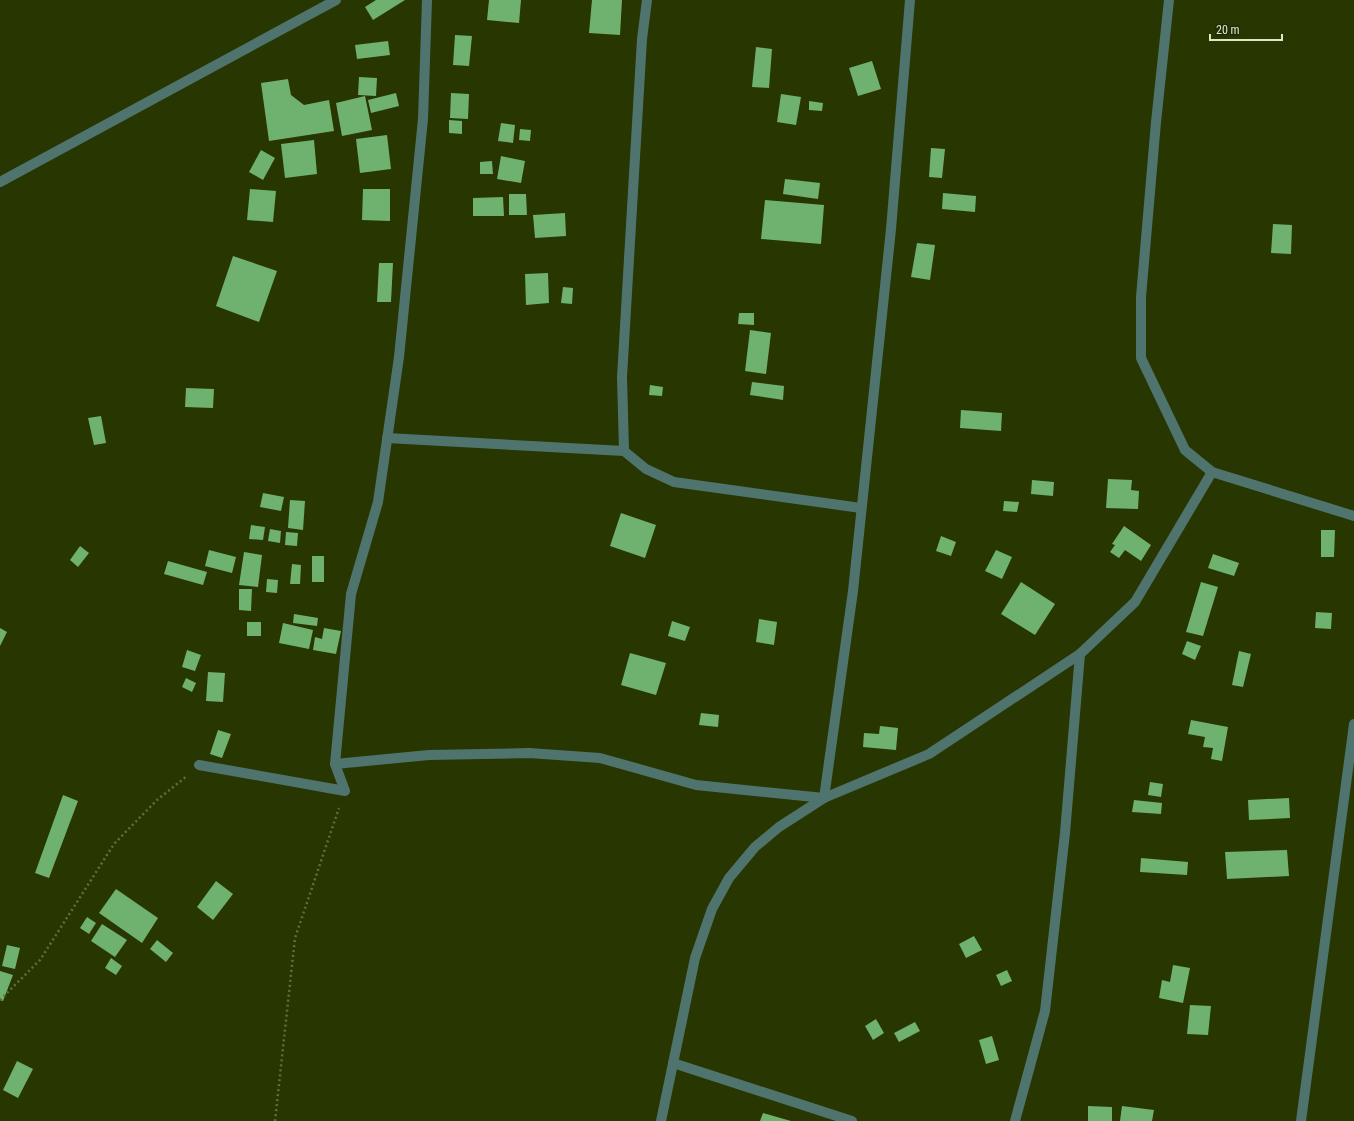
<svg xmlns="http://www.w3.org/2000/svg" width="1354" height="1121" font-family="'Roboto Condensed',sans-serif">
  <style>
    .building { fill: #6fb26f }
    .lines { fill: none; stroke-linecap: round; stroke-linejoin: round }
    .path { stroke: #616f40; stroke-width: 2.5; stroke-dasharray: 2 3; stroke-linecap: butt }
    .minor { stroke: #4f746e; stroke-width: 10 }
  </style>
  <rect width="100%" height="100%" fill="#283601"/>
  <g class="building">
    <polygon points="376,0 405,0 373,20 365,7"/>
    <polygon points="489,0 521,0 519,23 487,20"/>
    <polygon points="592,0 622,0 620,35 589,33"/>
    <polygon points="455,35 472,36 469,66 453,65"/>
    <polygon points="388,41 390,55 357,59 355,45"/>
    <polygon points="756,47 772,49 769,88 752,87"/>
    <polygon points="872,61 881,89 858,96 849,68"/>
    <polygon points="359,77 377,78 376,96 358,95"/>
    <polygon points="288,79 291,95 304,105 329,100 334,131 269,141 261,83"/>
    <polygon points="396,93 399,106 371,113 368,100"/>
    <polygon points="451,93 469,94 468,119 450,118"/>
    <polygon points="781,94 801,97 796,125 777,122"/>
    <polygon points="365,96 372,130 342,136 336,103"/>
    <polygon points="809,101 823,103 822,111 809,110"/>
    <polygon points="449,120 462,121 462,134 449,133"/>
    <polygon points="501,123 515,125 513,143 498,141"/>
    <polygon points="520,129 531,130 530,141 519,140"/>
    <polygon points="387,135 391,169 360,173 356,139"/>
    <polygon points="314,140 317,174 285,178 281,144"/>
    <polygon points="931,148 945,149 942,178 929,177"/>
    <polygon points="261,150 275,158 263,180 249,172"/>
    <polygon points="501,156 525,161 521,183 497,179"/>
    <polygon points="492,161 493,174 480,174 480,162"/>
    <polygon points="785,179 820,183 818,199 783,194"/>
    <polygon points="250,189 276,191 273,222 247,220"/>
    <polygon points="363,189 390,189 390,221 362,220"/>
    <polygon points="943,193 976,196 975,212 942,209"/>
    <polygon points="509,194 526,194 527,215 509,215"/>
    <polygon points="503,197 504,216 473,216 473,198"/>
    <polygon points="765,200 824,205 821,244 761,239"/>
    <polygon points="565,213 566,236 535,238 533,215"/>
    <polygon points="1273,224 1292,225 1291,254 1271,253"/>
    <polygon points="917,243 935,245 930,280 911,277"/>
    <polygon points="233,256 277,271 259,322 216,306"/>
    <polygon points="379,263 393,263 391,302 377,302"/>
    <polygon points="548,273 549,303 526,305 525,274"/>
    <polygon points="563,287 573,288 572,304 561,303"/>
    <polygon points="739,313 754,313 754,325 738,324"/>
    <polygon points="750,330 771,333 766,374 745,371"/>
    <polygon points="752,382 784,386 783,400 750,395"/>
    <polygon points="650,385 663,387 662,396 649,395"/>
    <polygon points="186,388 214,389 213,408 185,407"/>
    <polygon points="961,410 1002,413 1001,431 960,428"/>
    <polygon points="101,416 106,443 94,445 88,418"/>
    <polygon points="1108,479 1132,480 1131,490 1139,491 1138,509 1106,508"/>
    <polygon points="1032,480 1054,482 1053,496 1031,494"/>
    <polygon points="263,493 284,497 281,511 260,507"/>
    <polygon points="290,500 305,501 303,530 288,528"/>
    <polygon points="1004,501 1019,502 1017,512 1003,511"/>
    <polygon points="621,513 656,525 645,558 610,546"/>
    <polygon points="251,525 265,527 263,540 249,539"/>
    <polygon points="1124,526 1151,545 1141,561 1125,550 1119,558 1110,552 1115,545 1112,544"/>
    <polygon points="270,529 281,531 280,543 268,541"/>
    <polygon points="1321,530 1335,530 1334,557 1321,557"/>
    <polygon points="286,532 298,533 297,546 285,545"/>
    <polygon points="941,536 956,542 951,556 936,551"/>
    <polygon points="80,546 89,553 78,567 70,560"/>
    <polygon points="209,550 236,557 232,573 205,566"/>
    <polygon points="996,550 1012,557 1002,579 985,571"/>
    <polygon points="244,552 262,555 258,587 239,585"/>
    <polygon points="1213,554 1239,563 1234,576 1208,568"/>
    <rect x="312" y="556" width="12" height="26"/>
    <polygon points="168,561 207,572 203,585 164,574"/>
    <polygon points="292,564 301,565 300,584 290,584"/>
    <polygon points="267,579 278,580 277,593 266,592"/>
    <polygon points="1021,582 1055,604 1035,635 1001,614"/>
    <polygon points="1201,582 1218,587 1203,636 1186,632"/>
    <polygon points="239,589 252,589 251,611 239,610"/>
    <polygon points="1316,612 1332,613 1331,629 1315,628"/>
    <polygon points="294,614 318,618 317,626 293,623"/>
    <polygon points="759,619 777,622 774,645 756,642"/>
    <polygon points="672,621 690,627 685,641 668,636"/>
    <rect x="247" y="622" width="14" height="14"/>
    <polygon points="283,623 313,630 309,649 279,643"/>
    <polygon points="0,628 7,632 0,646"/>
    <polygon points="324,628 341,631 336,654 313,650 315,637 322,639"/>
    <polygon points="1187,641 1201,646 1195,660 1182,654"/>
    <polygon points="187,650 201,655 195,671 182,667"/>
    <polygon points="1239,651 1251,654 1243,687 1232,685"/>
    <polygon points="630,653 666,663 656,695 621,685"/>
    <polygon points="208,672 225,673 223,702 206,701"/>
    <polygon points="186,678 196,683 192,692 182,687"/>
    <polygon points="701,713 719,715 718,727 699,725"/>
    <polygon points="1191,720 1228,727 1222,761 1211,759 1213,748 1203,747 1205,737 1188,734"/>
    <polygon points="880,726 898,728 896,750 863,747 864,733 879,734"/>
    <polygon points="218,730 231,734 222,758 210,754"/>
    <polygon points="1150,782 1163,784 1161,797 1148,795"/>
    <polygon points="63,795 78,801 49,878 35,873"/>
    <polygon points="1289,798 1290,818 1249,820 1248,800"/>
    <polygon points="1134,800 1162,803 1161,814 1132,812"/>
    <polygon points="1287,850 1289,876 1227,879 1225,852"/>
    <polygon points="1141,858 1188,862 1187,875 1140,872"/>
    <polygon points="216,881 233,894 213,920 197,907"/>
    <polygon points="116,889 158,918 142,943 99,913"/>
    <polygon points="87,917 96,923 89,934 80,928"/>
    <polygon points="102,924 127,940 115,957 91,941"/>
    <polygon points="974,936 982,950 966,958 959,944"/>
    <polygon points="157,940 173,953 166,962 150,949"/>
    <polygon points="7,945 20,948 15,969 2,966"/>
    <polygon points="111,958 122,966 116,975 105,968"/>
    <polygon points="1173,965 1190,968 1183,1003 1159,998 1162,980 1170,982"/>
    <polygon points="1007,970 1012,981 1001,986 996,975"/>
    <polygon points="0,971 13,975 3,1001 0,1000"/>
    <polygon points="1190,1005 1211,1006 1208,1035 1187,1034"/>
    <polygon points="876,1019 884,1033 873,1040 865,1026"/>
    <polygon points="915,1022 920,1031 899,1042 894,1033"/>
    <polygon points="992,1036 999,1060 986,1064 979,1040"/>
    <polygon points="17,1061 33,1069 18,1098 3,1090"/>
    <polygon points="1088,1106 1112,1107 1112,1121 1088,1121"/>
    <polygon points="1122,1106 1154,1110 1152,1121 1120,1121"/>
    <polygon points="763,1113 791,1121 760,1121"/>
  </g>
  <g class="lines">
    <g class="path">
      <polyline points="0,1000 40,960 114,844 157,800 187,776"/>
      <polyline points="275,1121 295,938 339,808"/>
    </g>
    <g class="minor">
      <polyline points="1169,0 1156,122 1141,297 1141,358 1185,450 1212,472 1354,516"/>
      <polyline points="0,182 336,0"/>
      <polyline points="387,438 624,451 646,469 674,482 861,508"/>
      <polyline points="624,451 622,377 642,39 647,0"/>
      <polyline points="335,764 351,594 378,502 399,357 423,119 427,0"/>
      <polyline points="199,765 345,791 335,764 429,755 529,753 600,758 696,785 824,798"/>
      <polyline points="824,798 853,591 891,229 910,0"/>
      <polyline points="673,1063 852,1121"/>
      <polyline points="661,1121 695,958 712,909 729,878 755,847 779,827 824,798 929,754 1080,654 1135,602 1212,472"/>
      <polyline points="1015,1121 1045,1011 1065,833 1080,654"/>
      <polyline points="1301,1121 1354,724"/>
    </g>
  </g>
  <path d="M1210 34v6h72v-6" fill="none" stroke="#dce9c7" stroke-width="2"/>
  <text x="1216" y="34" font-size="12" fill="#dce9c7" stroke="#202b07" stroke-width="3" paint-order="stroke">20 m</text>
</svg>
